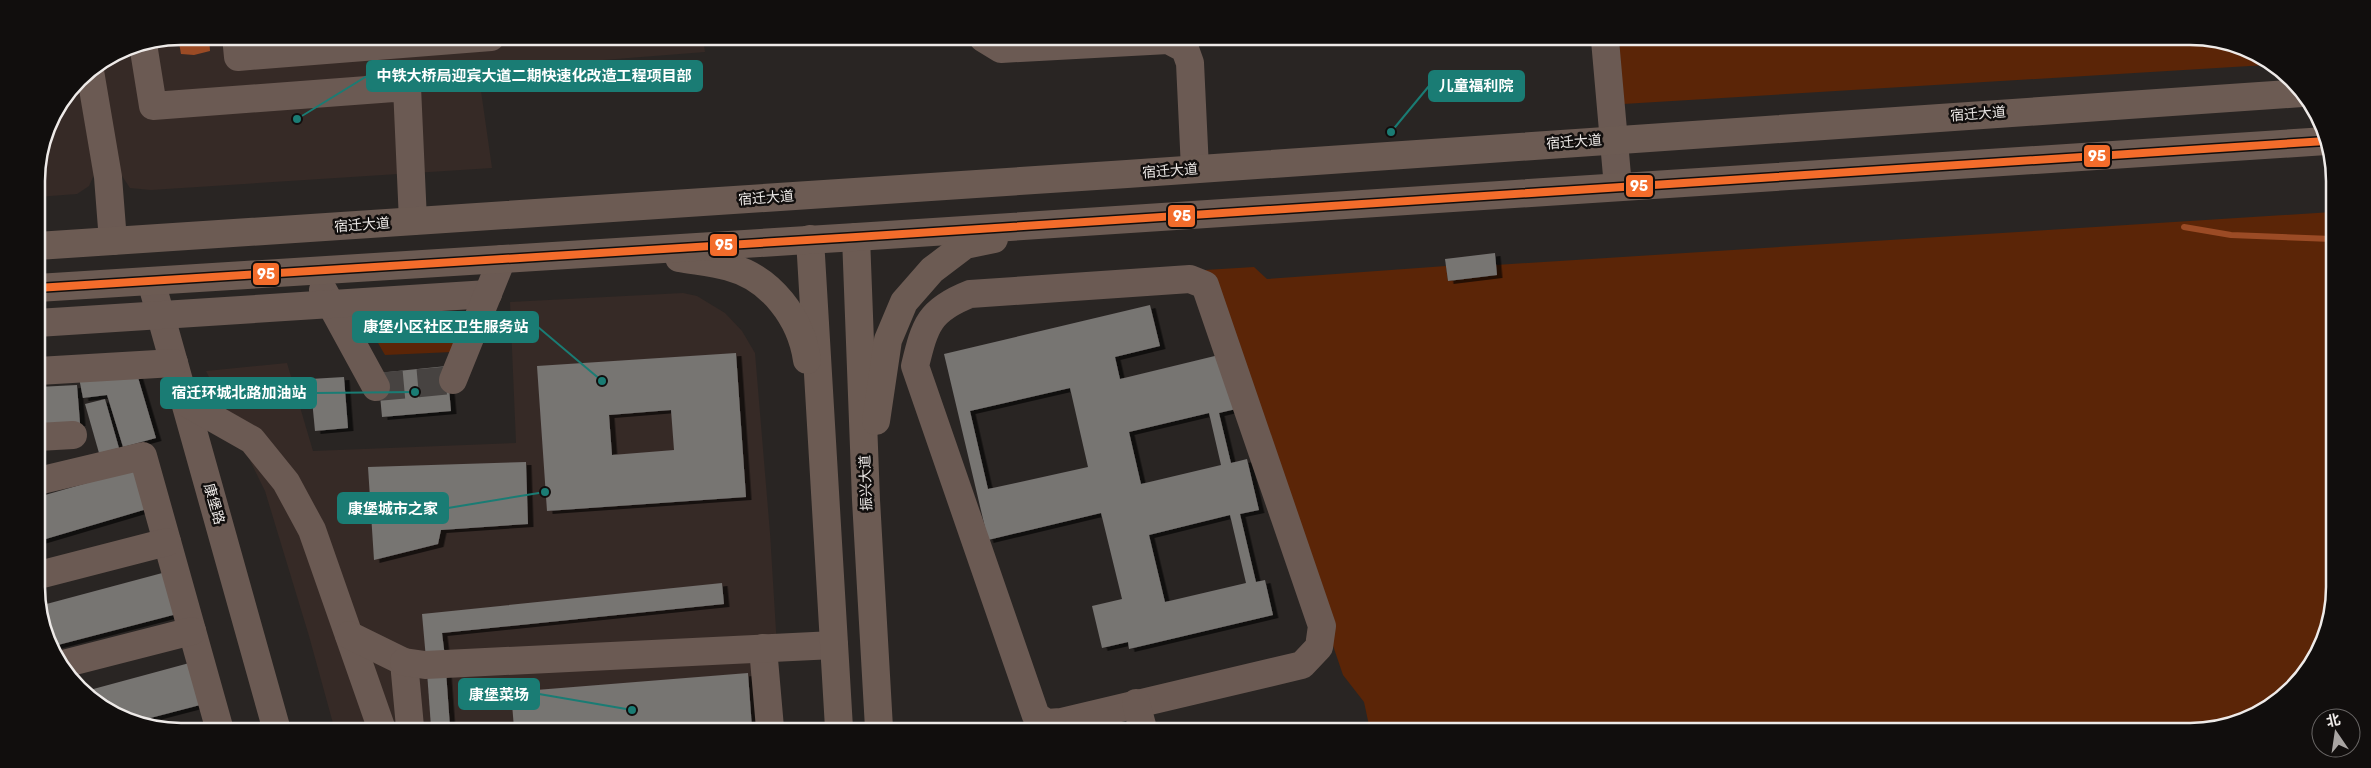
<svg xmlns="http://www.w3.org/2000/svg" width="2371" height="768" font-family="Rubik,'Noto Sans SC',sans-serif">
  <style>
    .built { fill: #362a26 }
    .green { fill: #5b2507 }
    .water { fill: #9b4b25 }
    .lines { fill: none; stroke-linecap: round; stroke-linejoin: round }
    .stream { stroke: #9b4b25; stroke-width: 6 }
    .building { fill: #777472; fill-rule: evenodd; filter: url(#shadow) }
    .minor-tunnel { stroke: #474341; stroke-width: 28; stroke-dasharray: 28 14; stroke-linecap: butt }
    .minor { stroke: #6b5a53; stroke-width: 28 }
    .major { stroke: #6c5b53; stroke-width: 28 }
    .bus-1-casing { stroke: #110e0d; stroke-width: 11 }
    .bus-1 { stroke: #f36c2b; stroke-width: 8 }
    .labels { text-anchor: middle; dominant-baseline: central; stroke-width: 5; stroke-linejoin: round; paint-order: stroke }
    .street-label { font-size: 14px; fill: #eeeae8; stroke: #110e0d }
    .rim { fill: none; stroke: #eeeae8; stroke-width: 2.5 }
    .leader { fill: none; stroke: #1a7c74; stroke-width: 2 }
    .callout-dot { fill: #1a7c74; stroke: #110e0d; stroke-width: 2 }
    .callout { fill: #1a7c74; stroke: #1a7c74; stroke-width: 2 }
    .callout-label { font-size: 15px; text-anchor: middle; font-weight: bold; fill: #fff }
    .line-badge { stroke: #110e0d; stroke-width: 2 }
    .badge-label { font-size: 14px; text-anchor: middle; font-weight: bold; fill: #fff }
  </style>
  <defs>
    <filter id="shadow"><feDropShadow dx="5.5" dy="3" stdDeviation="0" flood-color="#0009"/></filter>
  </defs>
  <rect width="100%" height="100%" fill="#292523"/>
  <g class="built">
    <polygon points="181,36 703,38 705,52 478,70 492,168 151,190 130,188 118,170 100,64 126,47"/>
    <polygon points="78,80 94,175 89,186 77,194 37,197 37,171 47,125"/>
    <polygon points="683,293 697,296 725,313 742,331 755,353 770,533 782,728 334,727 309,636 265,491 206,371 287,363 313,451 516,443 510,302"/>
  </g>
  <g class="green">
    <polygon points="1619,40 2228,41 2266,65 1623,104"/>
    <polygon points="2332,212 2330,625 2310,668 2278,702 2200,731 1370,730 1364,702 1343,675 1205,270 1254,267 1267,279 1446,266 1448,281 1497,275 1496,265"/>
    <polygon points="467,318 452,352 385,355 367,324"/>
  </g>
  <polygon class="water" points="209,36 210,51 194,55 181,54 178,37"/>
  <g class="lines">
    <polyline class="stream" points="2184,227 2231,235 2332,239"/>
  </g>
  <g class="building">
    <polygon points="245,36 286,37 287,49 247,53"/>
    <polygon points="1495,253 1497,275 1448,281 1445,259"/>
    <path d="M1150,305L1160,346L1115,357L1120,379L1223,354L1236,409L1219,413L1231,463L1247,459L1259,510L1240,514L1256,582L1265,580L1273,615L1129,649L1128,642L1102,648L1092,606L1122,599L1101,513L988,540L944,354ZM1070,388L1088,467L988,489L970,411ZM1209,413L1221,465L1141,484L1129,432ZM1230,515L1246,583L1165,602L1149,535Z"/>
    <path d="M736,353L746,497L547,511L537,366ZM671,410L674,450L612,455L609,415Z"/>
    <polygon points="447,366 451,411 382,417 378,373"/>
    <polygon points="137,374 156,438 123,447 107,395 83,398 79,378"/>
    <polygon points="344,377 348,428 315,431 310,379"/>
    <polygon points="77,385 80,423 38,426 38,387"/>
    <polygon points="105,399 119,448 99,453 85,404"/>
    <polygon points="526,462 528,524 441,530 438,544 374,560 368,467"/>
    <polygon points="136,469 147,509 39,541 38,497"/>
    <polygon points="166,572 177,614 54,646 39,615 39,606"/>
    <polygon points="722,583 724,604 442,633 445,657 426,659 422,614"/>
    <polygon points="193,662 204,704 135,722 86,691"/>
    <polygon points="446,671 450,727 431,727 427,672"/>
    <polygon points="748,673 752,728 514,728 511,692"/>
  </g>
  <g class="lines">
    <polyline class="minor-tunnel" points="376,387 453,380"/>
    <g class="minor">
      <polyline points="236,36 238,57 491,37"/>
      <polyline points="983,38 1001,49 1168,40 1185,49 1190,63 1195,169"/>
      <polyline points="1605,40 1618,187"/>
      <polyline points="143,44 153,106 407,87 413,221"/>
      <polyline points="90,71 108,177 113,241"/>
      <path d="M1190,279L1205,285L1322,626L1319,647L1302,665L1061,722L1047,723L1036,716L915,366C925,325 929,310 970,294Z"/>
      <polyline points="151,281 276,727"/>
      <polyline points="323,290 376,387"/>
      <polyline points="37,323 488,294"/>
      <polyline points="38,371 174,363"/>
      <polyline points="453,380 502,259"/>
      <polyline points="185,402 252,440 286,482 312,530 381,727"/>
      <polyline points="38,437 73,435"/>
      <polyline points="38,481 143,456 219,727"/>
      <polyline points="39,575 167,542"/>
      <polyline points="349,635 404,662 410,727"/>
      <polyline points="763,648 770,728"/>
      <polyline points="404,662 425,665 834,645"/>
      <polyline points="63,664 192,631"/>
      <polyline points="1136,703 1143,729"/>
    </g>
    <g class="major">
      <polyline points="856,237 866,500 879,728"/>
      <polyline points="810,239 839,728"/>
      <polyline points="37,246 1127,174 2302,93"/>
      <path d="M679,258C695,261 713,262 729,267C771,278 801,318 807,360"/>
      <polyline points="37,288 856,237 2326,141"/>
      <polyline points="876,421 888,340 904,302 932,270 965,245 994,239"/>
    </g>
    <defs>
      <polyline id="bus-1" points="37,288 856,237 2326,141"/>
    </defs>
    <use href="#bus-1" class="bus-1-casing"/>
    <use href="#bus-1" class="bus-1"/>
  </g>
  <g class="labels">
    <g class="street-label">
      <text transform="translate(1978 114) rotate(-4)">宿迁大道</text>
      <text transform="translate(1574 142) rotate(-4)">宿迁大道</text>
      <text transform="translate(1170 171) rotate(-4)">宿迁大道</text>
      <text transform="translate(766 198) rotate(-4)">宿迁大道</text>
      <text transform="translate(362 225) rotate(-4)">宿迁大道</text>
      <text transform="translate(866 483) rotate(-92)">振兴大道</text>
      <text transform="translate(214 504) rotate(74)">康堡路</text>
    </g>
  </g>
  <path d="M0 0H2371V768H0ZM181 45H2190A136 136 0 0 1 2326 181V587A136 136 0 0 1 2190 723H181A136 136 0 0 1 45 587V181A136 136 0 0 1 181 45Z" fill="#110e0d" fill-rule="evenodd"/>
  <path class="rim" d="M181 45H2190A136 136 0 0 1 2326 181V587A136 136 0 0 1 2190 723H181A136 136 0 0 1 45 587V181A136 136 0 0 1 181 45Z"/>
  <path class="leader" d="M297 119L367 76M1391 132L1429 86M602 381L538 327M415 392L316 393M545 492L448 508M632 710L539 694"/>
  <g class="callout-dot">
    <circle cx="297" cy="119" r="5"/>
    <circle cx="1391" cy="132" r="5"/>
    <circle cx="602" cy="381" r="5"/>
    <circle cx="415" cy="392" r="5"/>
    <circle cx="545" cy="492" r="5"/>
    <circle cx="632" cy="710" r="5"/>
  </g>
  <g class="callout">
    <rect x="367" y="61" width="335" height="30" rx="5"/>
    <rect x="1429" y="71" width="95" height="30" rx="5"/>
    <rect x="353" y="312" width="185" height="30" rx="5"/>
    <rect x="161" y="378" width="155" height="30" rx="5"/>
    <rect x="338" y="493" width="110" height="30" rx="5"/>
    <rect x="459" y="679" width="80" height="30" rx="5"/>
  </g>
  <g class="callout-label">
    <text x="534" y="81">中铁大桥局迎宾大道二期快速化改造工程项目部</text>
    <text x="1476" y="91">儿童福利院</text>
    <text x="446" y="332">康堡小区社区卫生服务站</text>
    <text x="239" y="398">宿迁环城北路加油站</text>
    <text x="393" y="514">康堡城市之家</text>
    <text x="499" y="700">康堡菜场</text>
  </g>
  <g class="line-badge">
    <rect x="2083" y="144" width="28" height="24" rx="5" fill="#f36c2b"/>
    <rect x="1625" y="174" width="29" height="24" rx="5" fill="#f36c2b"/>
    <rect x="1167" y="204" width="29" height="24" rx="5" fill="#f36c2b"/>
    <rect x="709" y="233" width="29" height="24" rx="5" fill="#f36c2b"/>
    <rect x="252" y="262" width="28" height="24" rx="5" fill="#f36c2b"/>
  </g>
  <g class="badge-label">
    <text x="2097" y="161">95</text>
    <text x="1639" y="191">95</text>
    <text x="1182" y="221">95</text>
    <text x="724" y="250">95</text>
    <text x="266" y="279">95</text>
  </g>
  <g transform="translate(2336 733) rotate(347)"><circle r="24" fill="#110e0d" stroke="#696665"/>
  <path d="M0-4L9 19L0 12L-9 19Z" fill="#a9a5a3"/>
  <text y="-8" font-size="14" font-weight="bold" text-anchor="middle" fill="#eeeae8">北</text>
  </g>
</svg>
